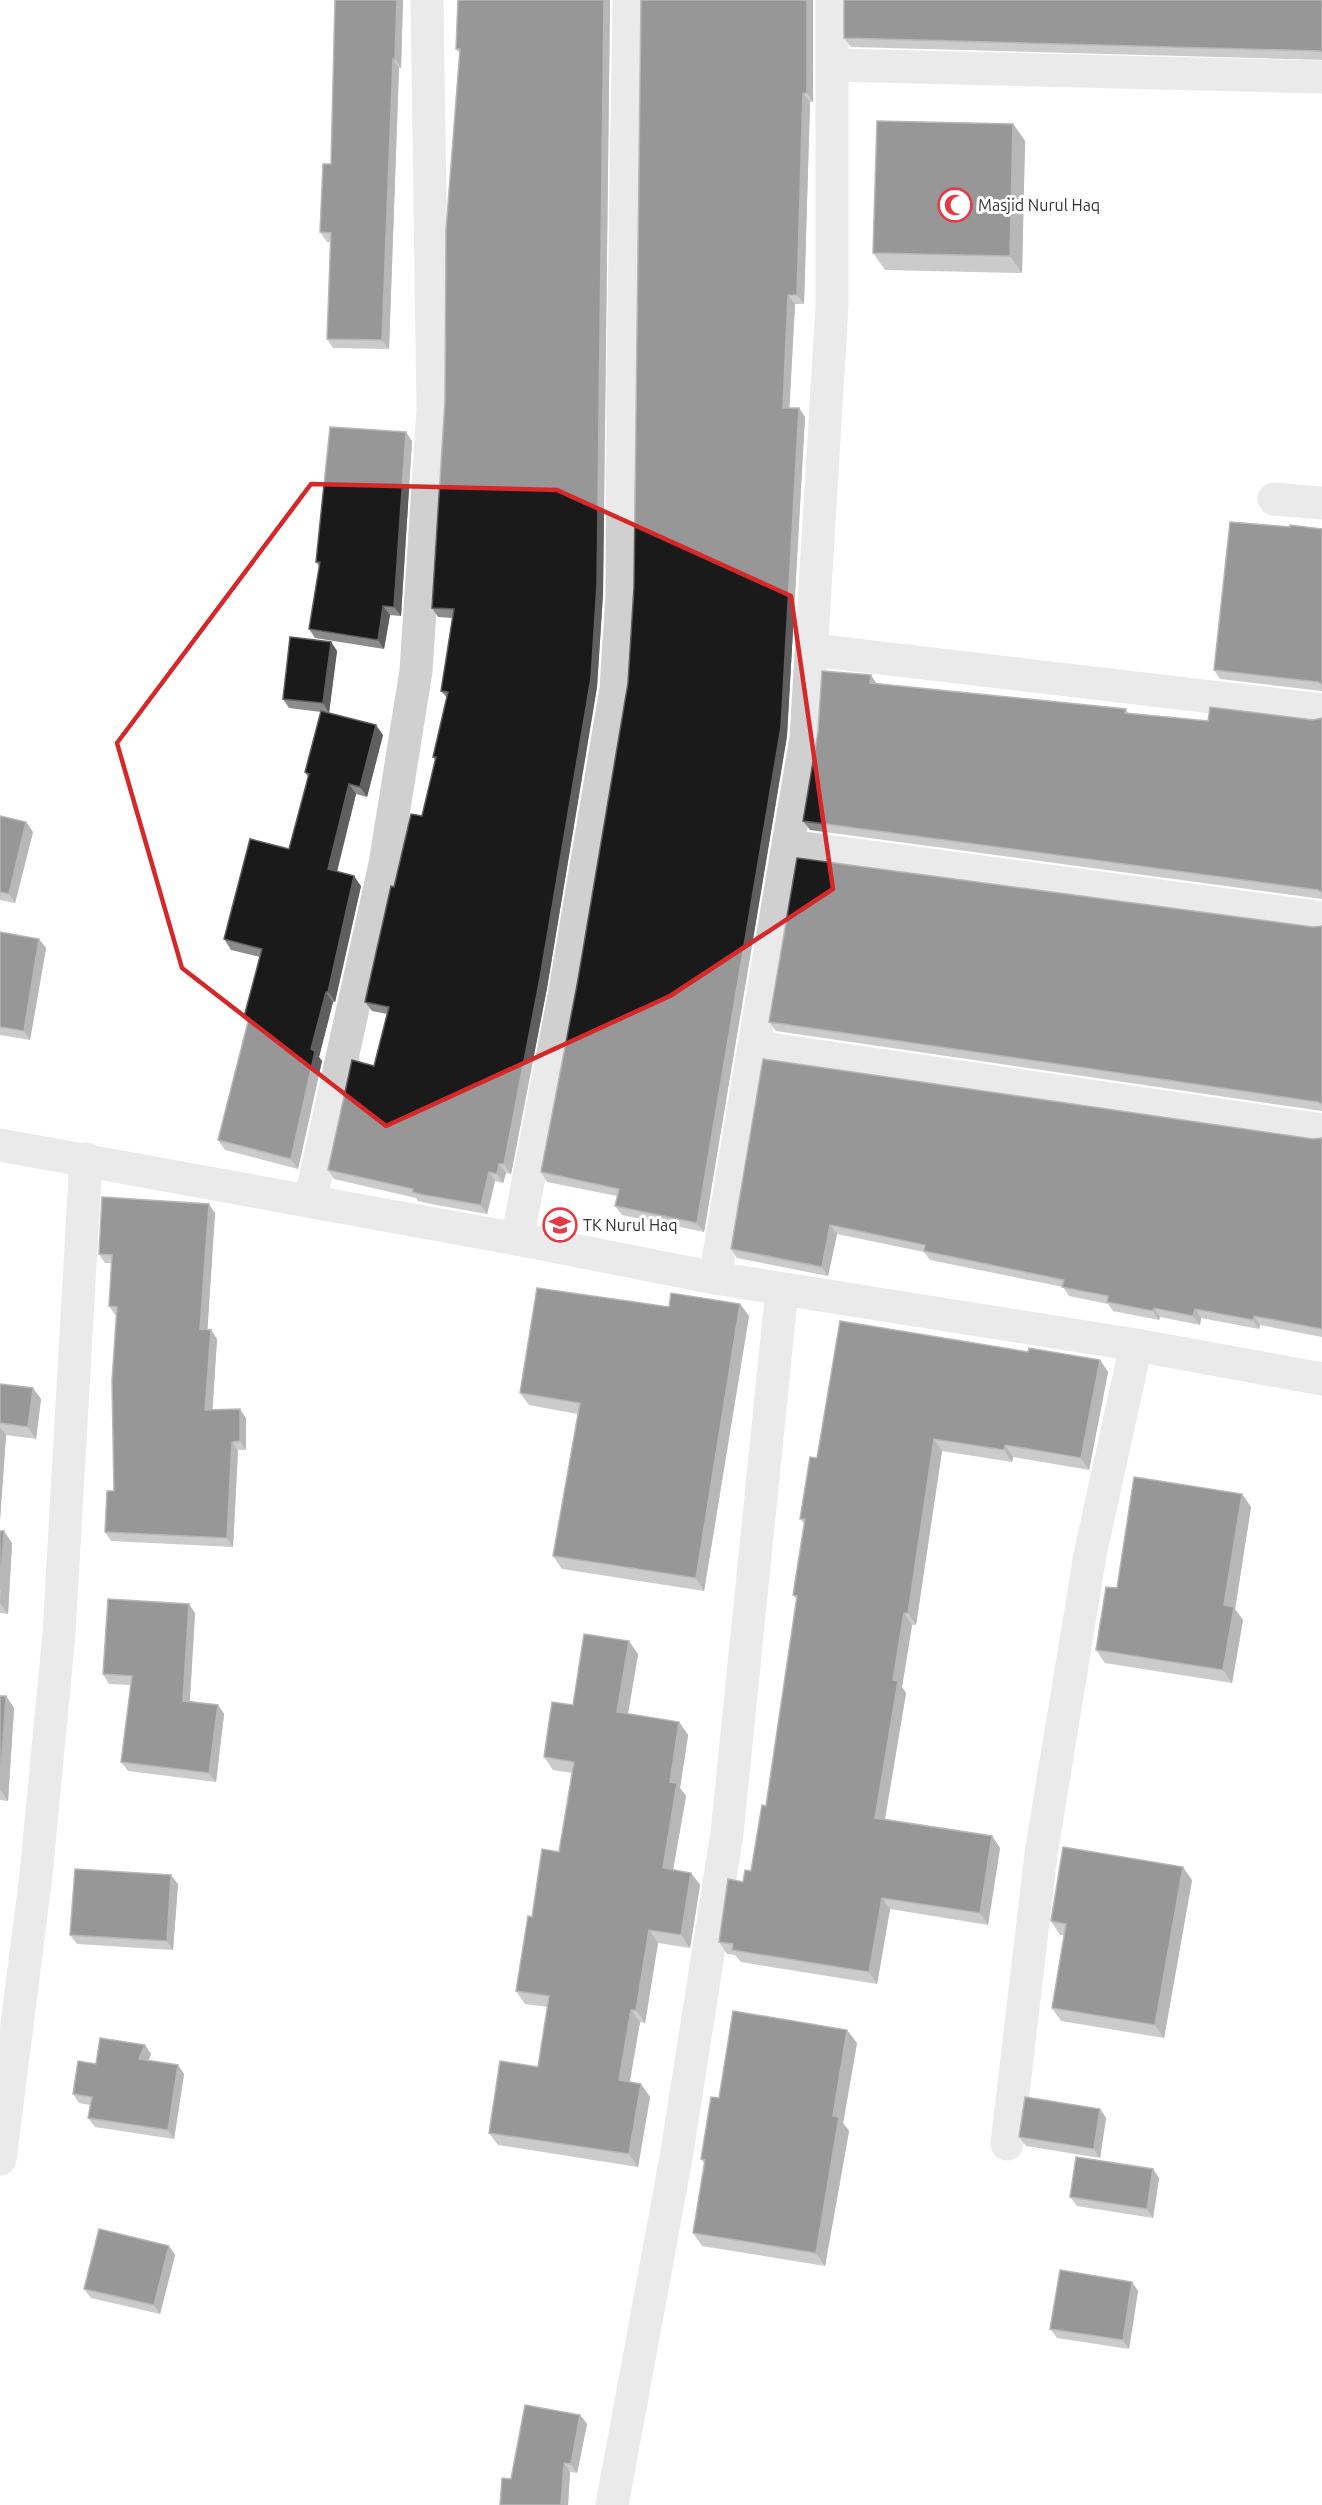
<svg xmlns="http://www.w3.org/2000/svg" width="1322" height="2505" font-family="Ubuntu,sans-serif">
  <style>
    .lines { fill: none; stroke-linecap: round; stroke-linejoin: round }
    .street { stroke: #d0d0d0; stroke-width: 33 }
    .wall { fill: #8c8c8c }
    .shaded-wall { fill: #5f5f5f }
    .building { fill: #1a1a1a; stroke: #5f5f5f; stroke-width: 1.5 }
    .marked { fill: none; stroke: #d62828; stroke-width: 4.5; stroke-linejoin: round }
    .labels { text-anchor: middle; dominant-baseline: central; stroke-width: 6; stroke-linejoin: round; paint-order: stroke }
    .poi-label { font-size: 16px; fill: #333; stroke: #fff; text-anchor: start }
  </style>
  <rect width="100%" height="100%" fill="#fff"/>
  <g class="lines">
    <g class="street">
      <polyline points="832,65 1322,77"/>
      <polyline points="1274,499 1322,503"/>
      <polyline points="813,650 1322,710"/>
      <polyline points="789,846 1322,918"/>
      <polyline points="755,1047 1322,1130"/>
      <polyline points="0,1145 517,1239 715,1278 1136,1345 1322,1379"/>
      <polyline points="310,1202 385,864 416,671 433,409 427,0"/>
      <polyline points="517,1239 565,991 616,689 622,595 623,374 629,0"/>
      <polyline points="715,1278 806,738 832,306 832,0"/>
      <polyline points="1007,2144 1041,1854 1090,1555 1136,1345"/>
      <polyline points="0,2159 36,1875 59,1634 86,1159"/>
      <polyline points="612,2505 676,2158 727,1833 782,1289"/>
    </g>
  </g>
  <g class="wall">
    <polygon points="403,0 401,68 399,68 389,349 333,348 327,339 330,242 327,242 320,232 331,164"/>
    <polygon points="458,0 610,0 603,594 597,687 547,988 511,1174 506,1173 503,1183 495,1181 487,1214 431,1204 418,1201 416,1198 334,1179 328,1170 374,1066 387,1014 372,1011 365,1002 394,887 422,816 435,760 433,757 447,698 441,691 452,618 438,617 432,608 445,401 460,54 456,49"/>
    <polygon points="813,0 813,102 810,102 804,304 795,304 789,408 799,408 805,417 787,736 704,1232 622,1215 615,1206 617,1196 547,1182 541,1172 577,985 628,683 634,587"/>
    <polygon points="1322,0 1322,60 851,47 844,38"/>
    <polygon points="1013,124 1025,141 1022,273 885,270 873,253"/>
    <polygon points="412,441 401,616 390,615 384,649 315,638 309,629 319,566 316,562"/>
    <polygon points="1290,527 1322,529 1322,691 1220,679 1214,670"/>
    <polygon points="331,642 337,651 329,713 383,735 367,797 356,794 337,872 361,886 335,1002 333,1002 319,1057 322,1061 298,1169 225,1150 218,1140 248,1022 244,1017 260,957 231,950 224,939 289,849 308,777 305,772 321,712 289,708 283,699"/>
    <polygon points="877,684 1126,709 1129,714 1208,721 1313,720 1322,718 1322,899 810,830 803,821"/>
    <polygon points="0,816 26,822 33,832 15,903 0,900"/>
    <polygon points="1322,926 1322,1111 776,1031 769,1022"/>
    <polygon points="0,932 46,948 30,1040 0,1035"/>
    <polygon points="763,1059 1313,1139 1322,1138 1322,1337 1260,1325 1259,1329 1201,1318 1200,1325 1160,1317 1159,1320 1113,1311 1108,1304 1069,1296 1063,1287 930,1260 924,1252 837,1234 828,1276 737,1258 731,1249"/>
    <polygon points="215,1213 207,1329 211,1330 217,1339 212,1410 246,1418 246,1450 238,1450 233,1547 111,1541 105,1532 114,1491 116,1315 115,1315 109,1306 112,1263 105,1263 99,1254"/>
    <polygon points="740,1304 749,1316 704,1591 562,1569 553,1556 578,1414 529,1405 520,1393 669,1307"/>
    <polygon points="1028,1352 1100,1360 1108,1372 1089,1470 1013,1457 1012,1462 942,1451 916,1625 912,1625 902,1687 906,1693 885,1819 992,1836 1000,1848 988,1925 890,1909 877,1984 741,1962 735,1955 727,1954 719,1942 743,1882 751,1871 766,1806 797,1600 793,1595 805,1525 800,1519 817,1458"/>
    <polygon points="0,1384 41,1399 36,1439 6,1435 0,1520"/>
    <polygon points="1242,1494 1251,1507 1235,1609 1243,1620 1232,1683 1105,1663 1096,1650 1117,1588"/>
    <polygon points="0,1531 12,1543 8,1614 0,1613"/>
    <polygon points="195,1613 190,1701 218,1705 224,1714 216,1782 128,1771 121,1762 131,1685 109,1684 103,1674"/>
    <polygon points="638,1654 628,1714 679,1722 688,1735 680,1788 686,1796 673,1870 691,1873 700,1885 690,1948 658,1943 645,2023 640,2022 629,2082 650,2097 638,2167 498,2145 489,2133 538,2067 548,2007 525,2004 516,1991 532,1917 559,1852 572,1773 553,1770 544,1757 573,1705"/>
    <polygon points="0,1696 6,1696 14,1708 8,1801 0,1800"/>
    <polygon points="1192,1880 1164,2038 1061,2021 1052,2008 1064,1935 1060,1935 1051,1921"/>
    <polygon points="178,1884 173,1950 77,1944 70,1935"/>
    <polygon points="857,2043 843,2123 849,2131 825,2266 702,2246 693,2233 704,2163 701,2159 719,2098"/>
    <polygon points="145,2045 151,2054 149,2060 184,2074 174,2139 95,2127 88,2118 90,2105 79,2103 73,2094 96,2064"/>
    <polygon points="1100,2109 1106,2118 1100,2158 1026,2146 1019,2137"/>
    <polygon points="1153,2169 1159,2178 1153,2218 1077,2206 1070,2197"/>
    <polygon points="169,2246 175,2255 160,2314 91,2298 84,2289"/>
    <polygon points="1138,2291 1129,2349 1057,2338 1050,2329"/>
    <polygon points="580,2415 587,2424 577,2473 570,2472 568,2505 500,2505 511,2479"/>
  </g>
  <g class="shaded-wall">
    <polygon points="397,0 403,0 401,68 395,59"/>
    <polygon points="604,0 610,0 603,594 597,687 547,988 511,1174 504,1164"/>
    <polygon points="807,0 813,0 813,102 807,93"/>
    <polygon points="393,59 399,68 389,349 382,340"/>
    <polygon points="803,93 810,102 804,304 797,295"/>
    <polygon points="1013,124 1025,141 1022,273 1010,256"/>
    <polygon points="788,295 795,304 789,417 783,408"/>
    <polygon points="799,408 805,417 787,736 704,1232 697,1223"/>
    <polygon points="406,432 412,441 401,616 394,607"/>
    <polygon points="383,606 390,615 384,649 378,640"/>
    <polygon points="331,642 337,651 329,713 323,703"/>
    <polygon points="871,675 877,684 870,683"/>
    <polygon points="376,725 383,735 367,797 360,787"/>
    <polygon points="349,784 356,794 335,879 328,869"/>
    <polygon points="26,822 33,832 15,903 9,894"/>
    <polygon points="354,876 361,886 335,1002 328,992"/>
    <polygon points="39,939 46,948 30,1040 24,1031"/>
    <polygon points="326,992 333,1002 319,1057 322,1061 298,1169 291,1159 311,1049"/>
    <polygon points="499,1164 506,1173 503,1183 497,1174"/>
    <polygon points="489,1172 495,1181 487,1214 481,1205"/>
    <polygon points="209,1204 215,1213 207,1338 200,1329"/>
    <polygon points="830,1225 837,1234 828,1276 822,1267"/>
    <polygon points="740,1304 749,1316 704,1591 696,1578"/>
    <polygon points="1154,1308 1160,1317 1159,1320 1153,1311"/>
    <polygon points="1195,1309 1201,1318 1200,1325 1193,1316"/>
    <polygon points="1254,1316 1260,1325 1259,1329 1253,1320"/>
    <polygon points="211,1330 217,1339 212,1419 205,1410"/>
    <polygon points="1100,1360 1108,1372 1089,1470 1081,1458"/>
    <polygon points="33,1388 41,1399 36,1439 28,1427"/>
    <polygon points="240,1409 246,1418 246,1450 240,1441"/>
    <polygon points="0,1427 6,1435 0,1520"/>
    <polygon points="934,1439 942,1451 916,1625 908,1613"/>
    <polygon points="232,1442 238,1450 233,1547 227,1538"/>
    <polygon points="1005,1445 1013,1457 1012,1462 1004,1450"/>
    <polygon points="1242,1494 1251,1507 1235,1609 1243,1620 1232,1683 1223,1670 1224,1605"/>
    <polygon points="4,1531 12,1543 8,1614 0,1603"/>
    <polygon points="189,1604 195,1613 189,1710 183,1701"/>
    <polygon points="904,1613 912,1625 902,1687 906,1693 883,1830 875,1818 893,1680"/>
    <polygon points="629,1641 638,1654 626,1725 617,1712"/>
    <polygon points="6,1696 14,1708 8,1801 0,1789"/>
    <polygon points="218,1705 224,1714 216,1782 209,1773"/>
    <polygon points="679,1722 688,1735 680,1788 686,1796 671,1881 663,1868 670,1782"/>
    <polygon points="992,1836 1000,1848 988,1925 980,1913"/>
    <polygon points="1183,1867 1192,1880 1164,2038 1155,2025"/>
    <polygon points="691,1873 700,1885 690,1948 681,1935"/>
    <polygon points="171,1875 178,1884 173,1950 167,1941"/>
    <polygon points="882,1898 890,1909 877,1984 869,1972"/>
    <polygon points="649,1930 658,1943 645,2023 636,2010"/>
    <polygon points="631,2010 640,2022 628,2093 619,2080"/>
    <polygon points="847,2030 857,2043 843,2123 849,2131 825,2266 816,2253 833,2116"/>
    <polygon points="145,2045 151,2054 145,2068 139,2059"/>
    <polygon points="178,2065 184,2074 174,2139 168,2130"/>
    <polygon points="641,2084 650,2097 638,2167 629,2154"/>
    <polygon points="1100,2109 1106,2118 1100,2158 1094,2149"/>
    <polygon points="1153,2169 1159,2178 1153,2218 1147,2209"/>
    <polygon points="169,2246 175,2255 160,2314 154,2305"/>
    <polygon points="1132,2282 1138,2291 1129,2349 1123,2340"/>
    <polygon points="580,2415 587,2424 577,2473 571,2464"/>
    <polygon points="564,2463 570,2472 568,2505 561,2505"/>
  </g>
  <g class="building">
    <polygon points="335,0 397,0 395,59 393,59 382,340 327,339 331,233 320,232 323,164 331,164"/>
    <polygon points="458,0 604,0 597,585 591,678 540,978 504,1164 499,1164 497,1174 489,1172 481,1205 424,1195 412,1192 413,1189 328,1170 352,1060 374,1066 389,1007 365,1002 391,886 394,887 411,814 422,816 436,757 433,757 448,692 441,691 454,609 432,608 445,401 446,230 460,49 456,49"/>
    <polygon points="641,0 807,0 807,93 803,93 797,295 788,295 783,408 799,408 781,727 697,1223 615,1206 619,1189 541,1172 577,985 628,683 634,587"/>
    <polygon points="844,0 1322,0 1322,51 844,38"/>
    <polygon points="877,121 1013,124 1010,256 873,253"/>
    <polygon points="330,427 406,432 394,607 383,606 378,640 309,629 320,562 316,562"/>
    <polygon points="1230,522 1290,527 1290,525 1322,529 1322,684 1318,682 1214,670"/>
    <polygon points="290,637 331,642 323,703 283,699"/>
    <polygon points="822,671 871,675 870,683 1126,709 1125,713 1208,721 1210,707 1313,720 1322,718 1322,892 1318,890 803,821 818,732"/>
    <polygon points="321,711 376,725 360,787 349,784 328,869 354,876 328,992 326,992 311,1049 315,1051 291,1159 218,1140 249,1018 244,1017 262,949 224,939 250,839 289,849 309,774 305,772"/>
    <polygon points="0,816 26,822 9,894 0,892"/>
    <polygon points="797,858 1313,927 1322,926 1322,1104 1318,1102 769,1022"/>
    <polygon points="0,932 39,939 24,1031 0,1027"/>
    <polygon points="763,1059 1313,1139 1322,1138 1322,1329 1254,1316 1253,1320 1195,1309 1193,1316 1154,1308 1153,1311 1107,1302 1108,1296 1062,1287 1064,1280 924,1251 925,1245 830,1225 822,1267 731,1249"/>
    <polygon points="102,1197 209,1204 200,1329 211,1330 205,1410 240,1409 240,1441 232,1442 227,1538 105,1532 107,1491 114,1491 112,1381 117,1307 109,1306 112,1255 99,1254"/>
    <polygon points="537,1288 669,1307 671,1293 740,1304 696,1578 553,1556 580,1403 520,1393"/>
    <polygon points="840,1321 1028,1352 1029,1348 1100,1360 1081,1458 1005,1445 1004,1450 934,1439 908,1613 904,1613 893,1680 898,1681 875,1818 992,1836 980,1913 882,1898 869,1972 732,1950 733,1944 719,1942 728,1879 743,1882 745,1870 751,1871 762,1805 766,1806 797,1596 793,1595 805,1519 800,1519 810,1457 817,1458"/>
    <polygon points="0,1384 33,1388 28,1427 0,1423"/>
    <polygon points="1134,1477 1242,1494 1224,1605 1234,1607 1223,1670 1096,1650 1106,1587 1117,1588"/>
    <polygon points="0,1531 4,1531 0,1590"/>
    <polygon points="108,1599 189,1604 183,1701 218,1705 209,1773 121,1762 132,1676 103,1674"/>
    <polygon points="584,1634 629,1641 617,1712 679,1722 670,1782 677,1783 663,1868 691,1873 681,1935 649,1930 636,2010 631,2010 619,2080 641,2084 629,2154 489,2133 500,2061 538,2067 549,1996 516,1991 528,1916 532,1917 542,1849 559,1852 574,1762 544,1757 552,1702 573,1705"/>
    <polygon points="0,1696 6,1696 0,1787"/>
    <polygon points="1063,1847 1183,1867 1155,2025 1052,2008 1066,1924 1051,1921"/>
    <polygon points="75,1869 171,1875 167,1941 70,1935"/>
    <polygon points="733,2011 847,2030 833,2116 839,2117 816,2253 693,2233 705,2160 701,2159 711,2097 719,2098"/>
    <polygon points="100,2038 145,2045 139,2059 178,2065 168,2130 88,2118 92,2097 73,2094 78,2061 96,2064"/>
    <polygon points="1025,2097 1100,2109 1094,2149 1019,2137"/>
    <polygon points="1076,2157 1153,2169 1147,2209 1070,2197"/>
    <polygon points="99,2229 169,2246 154,2305 84,2289"/>
    <polygon points="1060,2270 1132,2282 1123,2340 1050,2329"/>
    <polygon points="525,2405 580,2415 571,2464 564,2463 561,2505 500,2505 502,2478 511,2479"/>
  </g>
  <path d="M0 0H1322V2505H0ZM311,484L557,490L791,596L833,889L670,996L386,1126L182,968L117,743Z" fill="#fff" fill-opacity=".55" fill-rule="evenodd"/>
  <path class="marked" d="M311,484L557,490L791,596L833,889L670,996L386,1126L182,968L117,743Z"/>
  <defs>
    <symbol id="mosque-ring" viewBox="-11 -11 22 22"><circle r="9.5" fill="#fff" stroke="#e63946" stroke-width="1.5"/><path d="M3.5-4.9A6 6 0 1 0 3.5 4.9A5 5 0 1 1 3.5-4.9Z" fill="#e63946"/></symbol>
    <symbol id="school-ring" viewBox="-11 -11 22 22"><circle r="9.5" fill="#fff" stroke="#e63946" stroke-width="1.5"/><path d="M0-5L7-2L0 1L-7-2ZM-4 1L0 2.5L4 1V4Q0 6-4 4Z" fill="#e63946"/></symbol>
  </defs>
  <g fill-rule="evenodd">
    <use href="#mosque-ring" x="936" y="186" width="38" height="38"/>
    <use href="#school-ring" x="541" y="1206" width="38" height="38"/>
  </g>
  <g class="labels">
    <g class="poi-label">
      <text x="978" y="205">Masjid Nurul Haq</text>
      <text x="583" y="1225">TK Nurul Haq</text>
    </g>
  </g>
</svg>
